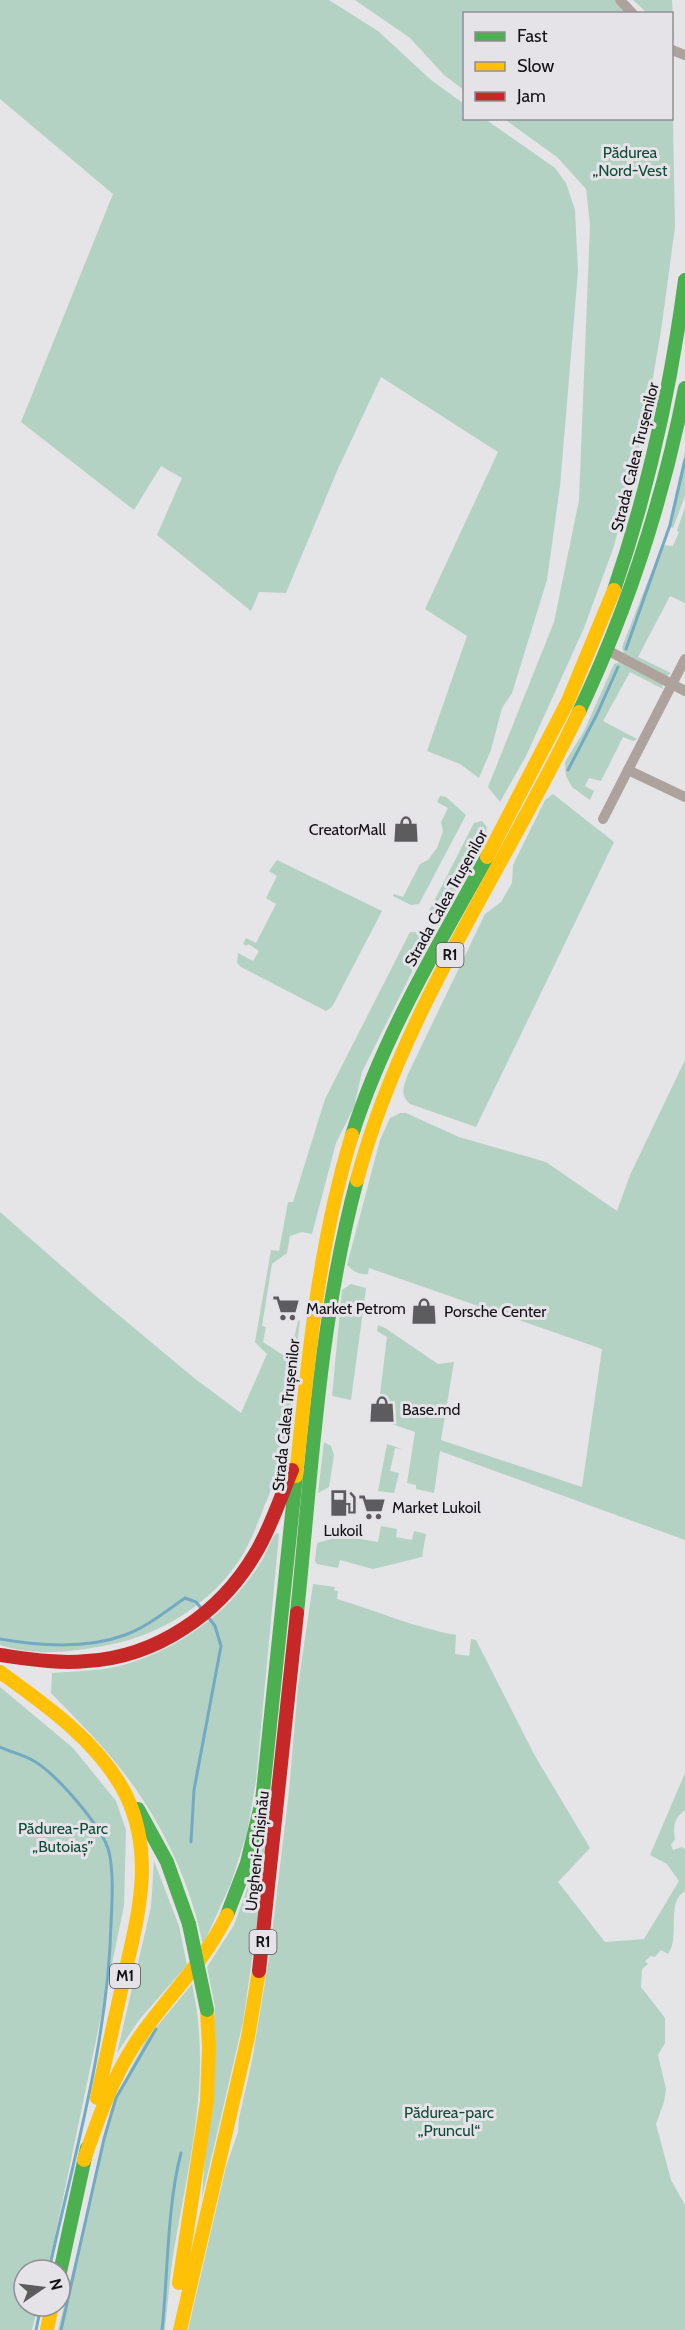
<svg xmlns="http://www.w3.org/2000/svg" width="685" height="2330" font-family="Cabin,sans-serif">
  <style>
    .green { fill: #b4d2c4 }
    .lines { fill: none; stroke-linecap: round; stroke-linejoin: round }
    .stream { stroke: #73aac3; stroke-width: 3 }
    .street { stroke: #aea39c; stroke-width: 10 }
    .fast { stroke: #4caf50; stroke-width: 14 }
    .slow { stroke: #ffc107; stroke-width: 14 }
    .jam { stroke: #c62828; stroke-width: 14 }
    .fast-bridge { stroke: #4caf50; stroke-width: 14 }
    .labels { text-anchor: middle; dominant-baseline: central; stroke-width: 6; stroke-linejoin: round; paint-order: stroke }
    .shield { fill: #e5e3e8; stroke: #525154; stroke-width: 1.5 }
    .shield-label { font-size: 15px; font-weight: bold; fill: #131214 }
    .park-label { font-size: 16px; fill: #0e4e36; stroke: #e5e3e8 }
    .street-label { font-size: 16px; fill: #131214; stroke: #e5e3e8 }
    .poi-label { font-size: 16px; fill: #131214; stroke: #e5e3e8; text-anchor: start }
  </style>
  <rect width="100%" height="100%" fill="#e5e4e7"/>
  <g class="green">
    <polygon points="0,0 329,0 378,31 431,80 464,104 464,118 485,119 555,168 566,183 575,210 578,271 560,486 547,580 512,693 502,708 491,750 479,778 460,764 427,751 467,636 425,609 498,452 381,377 337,471 286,593 259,592 251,611 157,535 182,478 161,466 134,510 21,422 113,194 0,99"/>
    <polygon points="355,0 615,0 628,13 464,14 464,90 444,75 410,38"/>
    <polygon points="633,0 672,0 674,39 672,37 672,14 647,13"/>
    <polygon points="672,67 675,227 661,331 644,429 614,546 584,628 526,756 500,802 488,787 554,622 579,500 590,225 586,189 557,157 504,119 672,118"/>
    <polygon points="685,451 685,496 673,528 668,527"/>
    <polygon points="685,507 685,603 670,596 638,657 671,673 667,676 624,654 622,647 662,545 673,546 679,532 677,531"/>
    <polygon points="620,662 662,684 663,689 630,672 603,721 637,739 633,741 623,737 601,781 589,778 585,786 594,791 590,800 572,787 566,776 565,762 584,731 614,664"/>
    <path d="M553,794L614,842L476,1127L410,1104C399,1094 404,1086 408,1074L485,914L501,902L512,883L513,865L545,800Z"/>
    <polygon points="440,796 446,797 466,815 419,904 411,905 393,896 394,894 403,897 420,864 428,860 437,848 443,831 441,822 448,808 437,802"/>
    <polygon points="482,821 487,827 486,833 454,895 436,913 429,911 474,823"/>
    <polygon points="277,860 382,911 332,1007 326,1011 241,967 237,963 238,953 253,961 259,951 248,944 247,946 243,944 246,938 256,943 276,904 266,898 277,876 269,871"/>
    <path d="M410,932H416C423,940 422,945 417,954L414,953L410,961L412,964V972L362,1072L354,1107L336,1143L312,1234L302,1232L290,1236L287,1253L272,1264L262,1326L266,1327L263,1342L283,1355L291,1352L298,1321L300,1320C295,1359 293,1399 286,1438C283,1457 275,1476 269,1495C262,1511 256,1529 248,1545C222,1597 164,1635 108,1645C73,1652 35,1657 0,1645V1212L97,1297L194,1378L241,1413L267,1354L255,1342L271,1250L279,1251L288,1202H293L325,1099Z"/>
    <path d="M685,1060V1540L440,1451L434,1493L416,1489V1485L407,1483L415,1432L377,1419L387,1337L377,1331L378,1325L385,1328L438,1364L454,1362L441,1440L582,1487L602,1349L369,1268L368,1274C357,1275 354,1271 347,1265L380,1140L390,1118L400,1113H406L459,1137L546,1162L617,1211L630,1175Z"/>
    <polygon points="351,1284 366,1288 351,1400 332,1396 342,1290"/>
    <polygon points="324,1442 331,1446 334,1455 329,1487 318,1493"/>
    <polygon points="387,1444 402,1449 395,1448 390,1471 399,1473 394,1493 378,1491"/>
    <polygon points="381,1526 397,1529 396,1537 412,1540 414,1531 426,1534 422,1557 373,1569 340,1560 338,1568 317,1564 315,1561 317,1543 342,1536 378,1542"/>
    <path d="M276,1533L279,1534L256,1781L247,1833L231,1883L203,1945C189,1874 153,1804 105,1750C88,1730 69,1712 51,1693L52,1673C78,1671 105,1671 130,1663C182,1647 230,1611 259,1565C266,1555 269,1543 276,1533Z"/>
    <path d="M313,1584L335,1587L334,1590L338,1591L337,1599C378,1611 415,1628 456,1635L455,1654L469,1656L471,1639L476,1640L535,1756L590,1848L558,1882L605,1942L644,1939L679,1881L667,1864L650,1855L685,1773V1810C674,1819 673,1825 675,1839L671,1845L673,1850L682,1847L685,1849V1891C665,1903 681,1937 668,1954L661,1950L655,1957L651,1956L645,1961L648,1964L642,1969L641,1987L665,2018V2043L658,2055L666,2089L664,2102L656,2124L671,2180L685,2205V2330H188L226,2167L238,2132L239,2118L252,2061L269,1958L289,1791L298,1686Z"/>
    <polygon points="0,1687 73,1748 116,1801 126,1830 124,1906 52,2251 47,2270 24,2270 24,2306 38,2306 32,2330 0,2330"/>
    <polygon points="267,1815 262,1889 243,2022 202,2198 215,2007 207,1967 234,1925 250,1881"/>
    <polygon points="154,1861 179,1926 187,1965 139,2020 117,2053 151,1907"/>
    <path d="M192,1984C214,2082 185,2174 171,2270C169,2290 167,2310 165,2330H58L115,2098L146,2040Z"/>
  </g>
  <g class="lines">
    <g class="stream">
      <polyline points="626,649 670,525 685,460"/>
      <polyline points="568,770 597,714 618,667"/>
      <path d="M0,1639C40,1646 87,1649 125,1635C147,1627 166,1611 185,1598L196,1602L201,1608"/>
      <path d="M0,1747C11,1752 24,1755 34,1761C56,1774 103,1827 109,1852C114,1874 112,1901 111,1924C108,2041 74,2156 49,2270"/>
      <polyline points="191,1842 194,1790 221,1646 215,1626 209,1618"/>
      <polyline points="36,2330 41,2306"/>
      <polyline points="61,2330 104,2139 116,2098 156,2029"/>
      <path d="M162,2330C168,2274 167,2206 181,2153"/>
    </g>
    <g class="street">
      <polyline points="620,0 633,14"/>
      <polyline points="672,50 685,55"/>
      <polyline points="607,650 685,691"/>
      <polyline points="685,659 628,770 685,797"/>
      <polyline points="603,819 628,770"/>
    </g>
    <g class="fast">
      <path d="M614,590C649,488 671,386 685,280"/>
      <path d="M579,712C628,608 663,500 685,388"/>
      <path d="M352,1135C383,1037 437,947 487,857"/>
      <path d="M297,1613C312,1468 319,1321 357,1180"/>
      <polyline points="138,1809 167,1862 189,1924"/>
      <polyline points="227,1915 247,1863 262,1801 296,1476"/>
      <polyline points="60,2272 87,2148"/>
    </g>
    <g class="slow">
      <polyline points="487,857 568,701 614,590"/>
      <path d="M357,1180C402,1011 505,868 579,712"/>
      <path d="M296,1476C308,1361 318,1246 352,1135"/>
      <path d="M0,1672C46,1705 100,1743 126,1795C156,1858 137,1919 123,1982C114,2021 106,2059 97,2098"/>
      <path d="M84,2160C98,2119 112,2079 136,2042C165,1999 204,1963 227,1915"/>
      <polyline points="179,2283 207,2101 209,2047 207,2010"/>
      <polyline points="47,2330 52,2306"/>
      <polyline points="180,2330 248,2037 259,1971"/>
    </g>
    <g class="jam">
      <path d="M0,1655C29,1659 58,1664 87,1661C157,1657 220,1613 255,1554C271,1528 280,1498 292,1470"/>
      <polyline points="259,1971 297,1613"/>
    </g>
    <polyline class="fast-bridge" points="189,1924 207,2010"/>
  </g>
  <defs>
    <symbol id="shop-bare" viewBox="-9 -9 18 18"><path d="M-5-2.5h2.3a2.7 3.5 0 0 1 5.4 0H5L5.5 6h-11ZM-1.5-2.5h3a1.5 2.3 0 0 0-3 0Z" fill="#5c5c5e" stroke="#e5e3e8" stroke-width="2.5" paint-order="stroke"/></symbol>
    <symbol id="supermarket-bare" viewBox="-9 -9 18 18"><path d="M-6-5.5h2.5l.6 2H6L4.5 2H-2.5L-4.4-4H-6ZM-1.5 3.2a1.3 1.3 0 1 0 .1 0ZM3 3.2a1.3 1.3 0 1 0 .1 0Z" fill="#5c5c5e" stroke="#e5e3e8" stroke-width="2.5" paint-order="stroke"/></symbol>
    <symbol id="fuel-bare" viewBox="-9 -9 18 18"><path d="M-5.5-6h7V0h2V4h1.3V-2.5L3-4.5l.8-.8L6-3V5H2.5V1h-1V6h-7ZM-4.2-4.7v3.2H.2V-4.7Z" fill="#5c5c5e" stroke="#e5e3e8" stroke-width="2.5" paint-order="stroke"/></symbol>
  </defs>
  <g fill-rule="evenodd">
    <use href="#shop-bare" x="387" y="810" width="38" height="38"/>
    <use href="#supermarket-bare" x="267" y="1289" width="38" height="38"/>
    <use href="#shop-bare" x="405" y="1292" width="38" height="38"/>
    <use href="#shop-bare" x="363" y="1390" width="38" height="38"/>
    <use href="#fuel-bare" x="324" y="1484" width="38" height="38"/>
    <use href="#supermarket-bare" x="353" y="1488" width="38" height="38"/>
  </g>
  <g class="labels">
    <g class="shield">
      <rect x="436.5" y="943" width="27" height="24" rx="4.5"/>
      <rect x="249.5" y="1930" width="27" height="24" rx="4.5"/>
      <rect x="110" y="1964" width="30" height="24" rx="4.5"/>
    </g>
    <g class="shield-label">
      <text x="450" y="955">R1</text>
      <text x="263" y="1942">R1</text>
      <text x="125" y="1976">M1</text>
    </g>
    <g class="park-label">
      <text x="630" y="152">Pădurea<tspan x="630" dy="18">„Nord-Vest</tspan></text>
      <text x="63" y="1828">Pădurea-Parc<tspan x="63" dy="18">„Butoiaș”</tspan></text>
      <text x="449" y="2112">Pădurea-parc<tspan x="449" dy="18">„Pruncul“</tspan></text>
    </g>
    <g class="street-label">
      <text transform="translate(635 457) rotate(-76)">Strada Calea Trușenilor</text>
      <text transform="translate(446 898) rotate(-61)">Strada Calea Trușenilor</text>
      <text transform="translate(286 1415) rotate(-84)">Strada Calea Trușenilor</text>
      <text transform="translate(257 1851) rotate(-84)">Ungheni-Chișinău</text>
    </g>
    <g class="poi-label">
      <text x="386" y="829" text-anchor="end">CreatorMall</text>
      <text x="306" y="1308">Market Petrom</text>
      <text x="444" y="1311">Porsche Center</text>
      <text x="402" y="1409">Base.md</text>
      <text x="392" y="1507">Market Lukoil</text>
      <text x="343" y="1530" text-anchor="middle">Lukoil</text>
    </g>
  </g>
  <rect x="463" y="12" width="210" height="108" fill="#e5e3e8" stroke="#918f93" stroke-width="1.5"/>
  <rect x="475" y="32" width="30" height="9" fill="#4caf50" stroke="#918f93" stroke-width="1.5"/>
  <text x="517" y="42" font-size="18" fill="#131214">Fast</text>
  <rect x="475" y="62" width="30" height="9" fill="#ffc107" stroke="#918f93" stroke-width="1.5"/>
  <text x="517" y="72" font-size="18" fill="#131214">Slow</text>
  <rect x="475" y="92" width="30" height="9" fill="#c62828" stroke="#918f93" stroke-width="1.5"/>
  <text x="517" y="102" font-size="18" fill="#131214">Jam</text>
  <g transform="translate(42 2288) rotate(76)"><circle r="28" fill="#e5e3e8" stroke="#918f93" stroke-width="1.5"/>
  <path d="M0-4.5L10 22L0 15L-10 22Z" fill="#5c5c5e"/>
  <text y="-9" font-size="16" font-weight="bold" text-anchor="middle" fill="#131214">N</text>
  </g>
</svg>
